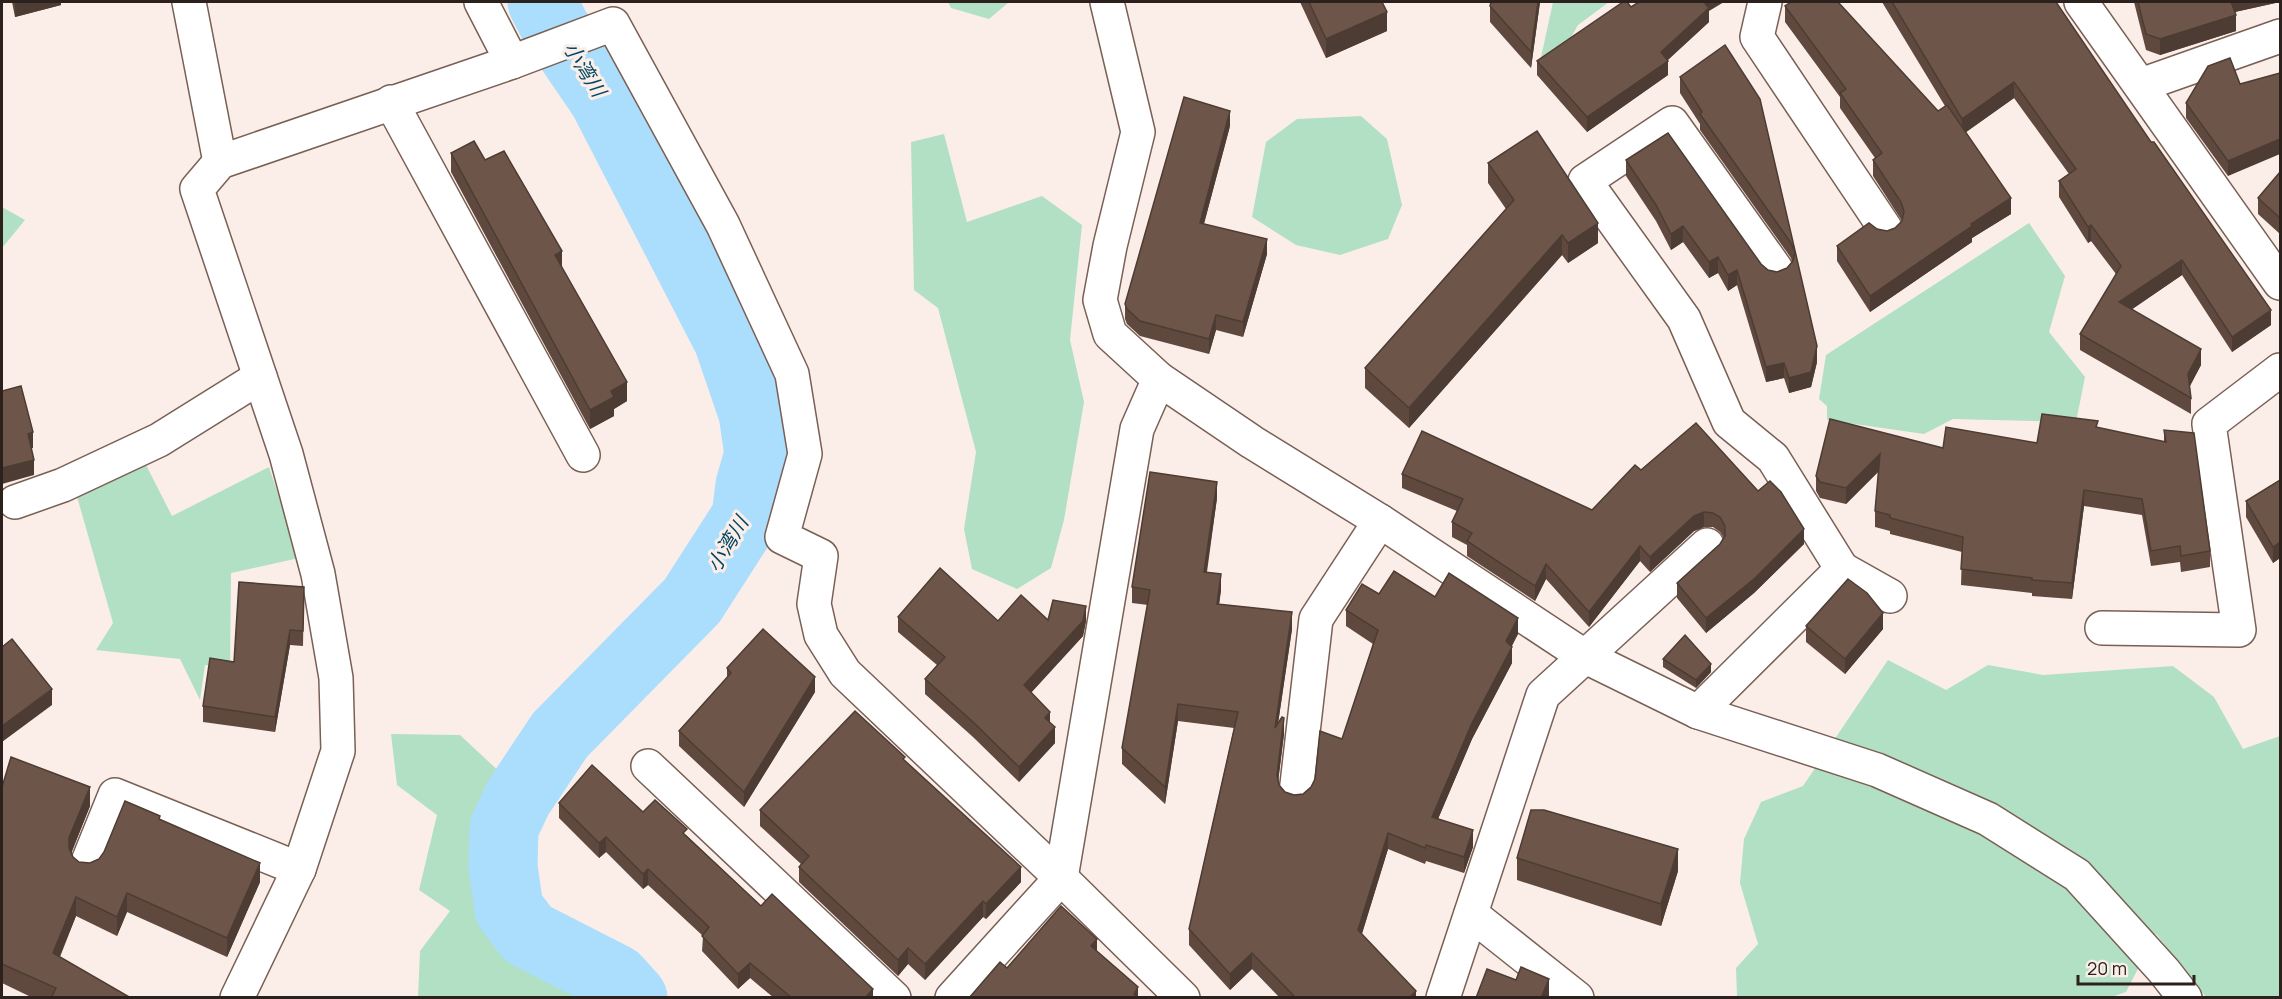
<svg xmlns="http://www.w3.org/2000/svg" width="2282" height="999" font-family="Manrope,'Noto Sans JP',sans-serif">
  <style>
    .green { fill: #b2e0c4 }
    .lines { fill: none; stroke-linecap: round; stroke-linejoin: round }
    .river { stroke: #abdefc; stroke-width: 69 }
    .minor-casing { stroke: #795f54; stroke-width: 36 }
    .minor { stroke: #fff; stroke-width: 33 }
    .wall { fill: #5f493f }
    .shaded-wall { fill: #4d3c33 }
    .building { fill: #6e5549; stroke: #4d3c33; stroke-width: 1.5 }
    .labels { text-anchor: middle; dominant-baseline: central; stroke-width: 6; stroke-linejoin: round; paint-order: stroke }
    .water-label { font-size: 20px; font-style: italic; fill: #034764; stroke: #fbeee9 }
  </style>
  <rect width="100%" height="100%" fill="#fbeee9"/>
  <g class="green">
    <polygon points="948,2 1009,2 989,19 951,8"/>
    <polygon points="1553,2 1609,2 1578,25 1553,69 1537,76"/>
    <polygon points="1361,116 1387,139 1402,205 1388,239 1340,255 1296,245 1252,217 1266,142 1297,119"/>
    <polygon points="944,134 967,222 1042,196 1082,225 1070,340 1084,402 1064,520 1051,568 1017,589 972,569 964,529 976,452 938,308 914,290 911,142"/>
    <polygon points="2,207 25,220 2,248"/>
    <polygon points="2029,223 2065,276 2049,332 2085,377 2076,422 1953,419 1924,434 1827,420 1827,406 1819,399 1826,355"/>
    <polygon points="145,463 172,516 269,467 299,558 231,573 230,668 205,665 200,700 180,659 96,650 113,623 76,493"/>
    <polygon points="1888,660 1946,690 1988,665 2043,675 2173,666 2214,697 2243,749 2280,736 2280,997 2206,997 2156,934 2126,992 2111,997 1737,997 1736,968 1758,944 1740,883 1744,839 1761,802 1803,786"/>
    <polygon points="391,734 460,735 504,776 477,833 482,885 499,937 599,997 418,997 420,951 450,911 419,890 437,815 397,785"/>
  </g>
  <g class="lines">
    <polyline class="river" points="542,2 556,29 603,98 728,340 753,413 759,454 750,485 746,517 692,601 560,735 518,798 504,828 503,867 509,909 528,934 616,979 633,998"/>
    <defs>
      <g id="minor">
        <polyline points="189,2 220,162"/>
        <polyline points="481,2 512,62"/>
        <polyline points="1107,2 1138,132 1110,246 1100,300 1110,334 1159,379 1252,442 1380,521 1584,656 1698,712 1877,770 1988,819 2077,875 2164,971 2185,998"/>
        <polyline points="1765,2 1757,37 1885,228"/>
        <polyline points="2081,2 2280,283"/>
        <polyline points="2141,85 2280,36"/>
        <polyline points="391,102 583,455"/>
        <polyline points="15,502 63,485 159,440 260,377"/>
        <polyline points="1842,569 1890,596"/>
        <polyline points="2102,628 2239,630 2209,424 2280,370"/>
        <polyline points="1698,712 1842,569 1773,458 1729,422 1684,319 1585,181 1672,123 1776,269"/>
        <polyline points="648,766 894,998"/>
        <polyline points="1296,793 1316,619 1380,521"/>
        <polyline points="87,864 115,795 299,869"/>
        <polyline points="1471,914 1577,998"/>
        <polyline points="237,998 299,869 338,751 336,678 318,574 286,454 197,189 220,162 512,62 613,24 723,225 792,374 805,454 782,537 821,556 814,604 821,635 845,673 1061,878 1183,998"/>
        <polyline points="952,998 1061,878 1137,429 1159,379"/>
        <polyline points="1443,998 1543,695 1707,545"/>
      </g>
    </defs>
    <use href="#minor" class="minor-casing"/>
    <use href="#minor" class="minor"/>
  </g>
  <g class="wall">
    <polygon points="12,2 61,2 61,5 15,17"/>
    <polygon points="1300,2 1389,2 1382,2 1387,31 1326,58"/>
    <polygon points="1540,2 1531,68 1490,22 1490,6"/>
    <polygon points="1882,2 2056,2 2271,325 2232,352 2182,275 2131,310 2201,365 2189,387 2191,398 2191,414 2080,350 2080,334 2116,274 2091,241 2088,243 2059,197 2059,181 2069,174 2014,98 1966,132 2011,214 1972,238 1972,242 1870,312 1837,261 1837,246 1877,229 1887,231 1895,228 1902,221 1873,176 1873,160 1875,158 1840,108 1840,97 1785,22 1785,6 1938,111 1945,106"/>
    <polygon points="2134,2 2280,2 2235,12 2236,31 2160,55 2146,50"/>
    <polygon points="1631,7 1709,11 1709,22 1668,60 1668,75 1587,132 1537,75 1537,61"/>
    <polygon points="2230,58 2228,176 2186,118 2186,103"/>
    <polygon points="1680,77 1760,99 1817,346 1817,362 1811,387 1789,393 1784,378 1766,382 1737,285 1728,291 1718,273 1709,278 1683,242 1671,250 1656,221 1626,176 1626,160 1768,270 1777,272 1787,268 1792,262 1791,258 1700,130 1700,124 1680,93"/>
    <polygon points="1230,126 1204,224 1267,254 1243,337 1216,330 1209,354 1140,336 1127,324 1125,319 1125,304"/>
    <polygon points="451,153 485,160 562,267 627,401 614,409 614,416 590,429 451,172"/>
    <polygon points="1488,163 1598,243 1568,263 1562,255 1409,428 1365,388 1365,368 1506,209 1488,183"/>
    <polygon points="2280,172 2280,234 2258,214 2258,198"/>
    <polygon points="2098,428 2164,442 2164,430 2210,551 2210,567 2181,572 2180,562 2151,566 2142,515 2084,506 2072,599 2032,596 2032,593 1961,585 1962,552 1890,534 1890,531 1875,527 1875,511 1879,471 1846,504 1820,498 1816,491 1816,476 1943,448 2037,443"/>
    <polygon points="1641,470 1804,544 1754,593 1706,633 1677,598 1677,583 1720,544 1724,538 1720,532 1713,527 1704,527 1694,531 1650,572 1640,561 1589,627 1546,579 1535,601 1467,556 1467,545 1452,537 1452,522 1457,511 1402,488 1402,474 1592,510"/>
    <polygon points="2280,480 2280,558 2273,563 2246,517 2246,501"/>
    <polygon points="1217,498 1207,572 1221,590 1219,604 1292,629 1278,723 1284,734 1278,781 1279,785 1285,792 1294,795 1303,794 1311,787 1342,739 1373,644 1346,626 1346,610 1379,594 1435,597 1518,634 1511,646 1512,663 1472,739 1438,819 1473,847 1464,873 1426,861 1425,864 1388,849 1362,934 1416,998 1280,998 1252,969 1230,990 1189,945 1189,929 1234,728 1178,721 1165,804 1122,764 1122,748 1148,605 1132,603 1132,587"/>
    <polygon points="304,587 303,646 290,645 275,732 203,722 203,706 234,662"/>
    <polygon points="898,617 998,621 1086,621 1083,636 1031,693 1050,723 1055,743 1019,782 973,737 925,694 925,679 937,665 898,632"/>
    <polygon points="1806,626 1883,629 1845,674 1806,642"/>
    <polygon points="1663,659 1711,672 1696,688 1663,667"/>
    <polygon points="727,668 815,692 744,807 679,746 679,731 727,678"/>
    <polygon points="905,761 1021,882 986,919 983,917 925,980 908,964 898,976 799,882 799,867 801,864 760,826 760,810"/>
    <polygon points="2,787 90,806 71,854 73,857 79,862 90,863 99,859 160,820 260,882 227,957 127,912 117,936 76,916 60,957 131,998 33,998 2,983"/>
    <polygon points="559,803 643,812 687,836 761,906 873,998 774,998 750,978 738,989 702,951 703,936 648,885 643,889 606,852 599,858 559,818"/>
    <polygon points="1517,858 1678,871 1661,926 1517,880"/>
  </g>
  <g class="shaded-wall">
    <polygon points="15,2 61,2 61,5 15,17"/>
    <polygon points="1538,2 1540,2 1531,68 1531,52"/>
    <polygon points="1704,2 1724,2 1709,11 1709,22 1662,65 1668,61 1668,75 1587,132 1587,117"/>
    <polygon points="2230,2 2280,2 2230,13"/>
    <polygon points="1387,12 1387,31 1326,58 1326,39"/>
    <polygon points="2236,15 2236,31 2160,55 2160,39"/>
    <polygon points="2014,82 2014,98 1962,135 1962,119"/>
    <polygon points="1230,111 1230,126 1200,238 1200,223"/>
    <polygon points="2280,139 2280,154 2228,176 2228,161"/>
    <polygon points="2011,198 2011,214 1972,238 1972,242 1870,312 1870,296 1971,224"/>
    <polygon points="1598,223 1598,243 1568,263 1568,243"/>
    <polygon points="2091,225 2091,241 2088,243 2088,227"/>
    <polygon points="1683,226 1683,242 1671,250 1671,234"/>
    <polygon points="1562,235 1562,255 1409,428 1409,408"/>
    <polygon points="1267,239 1267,254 1243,337 1243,322"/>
    <polygon points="562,251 562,270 555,255"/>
    <polygon points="1718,257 1718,273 1709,278 1709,262"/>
    <polygon points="2182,260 2182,275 2119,318 2119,302"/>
    <polygon points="1737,270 1737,285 1728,291 1728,275"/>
    <polygon points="2271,310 2271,325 2232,352 2232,337"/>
    <polygon points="1216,315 1216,330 1209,354 1209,339"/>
    <polygon points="1817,346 1817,362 1811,387 1789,393 1789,378"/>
    <polygon points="2201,349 2201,365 2188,390 2188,374"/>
    <polygon points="1784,363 1784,378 1766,382 1766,367"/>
    <polygon points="627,382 627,401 614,409 614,416 590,429 590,410 611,391"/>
    <polygon points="33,432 33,448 28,449 28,434"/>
    <polygon points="1880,454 1880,470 1846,504 1846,488"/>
    <polygon points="34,460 34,475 2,484 2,468"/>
    <polygon points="1217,482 1217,498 1204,588 1204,572"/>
    <polygon points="2084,490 2084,506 2072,599 2072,583"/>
    <polygon points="1704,512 1704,527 1694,531 1650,572 1650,557 1694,516"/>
    <polygon points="1804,529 1804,544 1754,593 1706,633 1706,618"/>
    <polygon points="2280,542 2280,558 2273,563 2273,547"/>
    <polygon points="1640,546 1640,561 1589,627 1589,612"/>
    <polygon points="1546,564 1546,579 1535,601 1535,586"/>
    <polygon points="1221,574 1221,590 1217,620 1217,604"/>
    <polygon points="1086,606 1086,621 1083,636 1024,700 1024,685"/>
    <polygon points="1292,612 1292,629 1275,744 1275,728"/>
    <polygon points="1883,613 1883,629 1845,674 1845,659"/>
    <polygon points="1518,618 1518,634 1506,658 1506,641"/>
    <polygon points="290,630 290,645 275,732 275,717"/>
    <polygon points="1512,647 1512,663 1472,739 1432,833 1432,817 1472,723"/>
    <polygon points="1711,664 1711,672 1696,688 1696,680"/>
    <polygon points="815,677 815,692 744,807 744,792"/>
    <polygon points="52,689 52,705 2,742 2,726"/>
    <polygon points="1178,704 1178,721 1165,804 1165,787"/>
    <polygon points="1050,712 1050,727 1045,718"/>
    <polygon points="1284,718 1284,734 1277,791 1277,775"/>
    <polygon points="1055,727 1055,743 1019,782 1019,767"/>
    <polygon points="90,787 90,806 69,858 69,838"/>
    <polygon points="1473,830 1473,847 1464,873 1464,857"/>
    <polygon points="1388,833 1388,849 1358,946 1358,930"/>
    <polygon points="606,837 606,852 599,858 599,843"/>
    <polygon points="1678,849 1678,871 1661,926 1661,904"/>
    <polygon points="260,863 260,882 227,957 227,938"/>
    <polygon points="1021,867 1021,882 986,919 986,904"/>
    <polygon points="648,869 648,885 643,889 643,874"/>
    <polygon points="127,893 127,912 117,936 117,917"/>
    <polygon points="76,897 76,916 53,972 53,953"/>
    <polygon points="983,901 983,917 925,980 925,964"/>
    <polygon points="1097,939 1097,955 1091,946"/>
    <polygon points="908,948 908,964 898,976 898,960"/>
    <polygon points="1252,953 1252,969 1230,990 1230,974"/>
    <polygon points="750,963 750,978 738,989 738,974"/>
    <polygon points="1549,979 1549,998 1541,998"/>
    <polygon points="1138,987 1138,998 1134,994"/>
    <polygon points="873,989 873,998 865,998"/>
    <polygon points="1416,991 1416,998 1409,998"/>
  </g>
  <g class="building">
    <polygon points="1309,2 1382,2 1387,12 1326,39"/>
    <polygon points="1491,2 1538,2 1531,52 1490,6"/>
    <polygon points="1623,2 1627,2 1631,7 1639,2 1704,2 1709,8 1661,52 1668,61 1587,117 1537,61"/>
    <polygon points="1791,2 1838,2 1938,111 1947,105 2011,198 1971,224 1972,226 1870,296 1837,246 1869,223 1877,229 1887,231 1895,228 1902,221 1904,211 1901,202 1873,160 1882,153 1840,93 1846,89 1785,6"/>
    <polygon points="1892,2 2056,2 2151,142 2154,142 2271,310 2232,337 2182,260 2119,302 2201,349 2188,374 2191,398 2080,334 2121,266 2091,225 2088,227 2059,181 2076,169 2014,82 1962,119"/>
    <polygon points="2138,2 2231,2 2236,15 2160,39 2146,34"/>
    <polygon points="1725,45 1760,99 1817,346 1811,372 1789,378 1784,363 1766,367 1737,270 1728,275 1718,257 1709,262 1683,226 1671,234 1656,205 1626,160 1668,133 1761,264 1768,270 1777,272 1787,268 1793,261 1795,252 1791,243 1700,114 1702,112 1680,77"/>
    <polygon points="2230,58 2240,84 2280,73 2280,139 2228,161 2186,103 2208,66"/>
    <polygon points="1184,97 1230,111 1200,223 1267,239 1243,322 1216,315 1209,339 1140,321 1127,309 1125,304"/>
    <polygon points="1537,131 1598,223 1568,243 1562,235 1409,408 1365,368 1514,200 1488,163"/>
    <polygon points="474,141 485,160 504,151 562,251 555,255 627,382 611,391 614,397 590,410 451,153"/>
    <polygon points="2280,172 2280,218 2258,198"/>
    <polygon points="21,386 33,432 28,434 34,460 2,468 2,391"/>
    <polygon points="2042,414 2098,421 2096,427 2166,442 2164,430 2194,433 2210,551 2181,556 2180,546 2151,551 2142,499 2084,490 2072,583 2032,580 2032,578 1961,569 1963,537 1890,518 1890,515 1875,511 1880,454 1846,488 1820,482 1816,476 1830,419 1943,448 1946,427 2037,443"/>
    <polygon points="1696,423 1758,491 1770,481 1781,492 1804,529 1754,579 1706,618 1677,583 1720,544 1725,536 1725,526 1720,517 1713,513 1704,512 1694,516 1650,557 1640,546 1589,612 1546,564 1535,586 1467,541 1472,533 1452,522 1463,499 1402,474 1422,431 1592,510 1635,465 1641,470"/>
    <polygon points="1150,472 1217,482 1204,572 1221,574 1217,604 1292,612 1275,728 1282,717 1284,718 1277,775 1279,785 1285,792 1294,795 1303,794 1311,787 1315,779 1320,731 1342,739 1378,630 1346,610 1362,584 1379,594 1394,571 1435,597 1449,573 1518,618 1506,641 1512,647 1472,723 1432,817 1473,830 1464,857 1426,845 1425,848 1388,833 1358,930 1416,991 1409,998 1296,998 1252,953 1230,974 1189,929 1238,712 1178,704 1165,787 1122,748 1150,590 1132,587"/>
    <polygon points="2280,480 2280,542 2273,547 2246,501"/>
    <polygon points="940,568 998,621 1021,595 1048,620 1053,600 1086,606 1083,621 1024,685 1050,712 1045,718 1055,727 1019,767 973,722 925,679 945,657 898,617"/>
    <polygon points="1848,579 1867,593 1883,613 1845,659 1806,626"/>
    <polygon points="239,582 304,587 303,631 290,630 275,717 203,706 210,658 234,662"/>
    <polygon points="763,629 815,677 744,792 679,731 731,673 727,668"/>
    <polygon points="1685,635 1711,664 1696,680 1663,659"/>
    <polygon points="12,639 52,689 2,726 2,647"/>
    <polygon points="855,711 905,757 903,759 1021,867 986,904 983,901 925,964 908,948 898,960 799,867 809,856 760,810"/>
    <polygon points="11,757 90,787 69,838 69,848 73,857 79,862 90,863 99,859 104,852 125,801 160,816 159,819 260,863 227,938 127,893 117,917 76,897 53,953 131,998 51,998 56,988 2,964 2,787"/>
    <polygon points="592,765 643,812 655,800 687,829 683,833 761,906 772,894 873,989 865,998 792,998 750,963 738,974 702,936 709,927 648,869 643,874 606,837 599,843 559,803"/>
    <polygon points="1531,810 1544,810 1678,849 1661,904 1517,858"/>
    <polygon points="1061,906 1097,939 1091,946 1138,987 1134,994 1138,998 969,998 1000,962 1007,968"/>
    <polygon points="1521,967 1549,979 1541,998 1476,998 1487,969 1516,980"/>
  </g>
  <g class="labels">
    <g class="water-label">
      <text transform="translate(585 69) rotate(58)">小湾川</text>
      <text transform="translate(727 544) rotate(-59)">小湾川</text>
    </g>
  </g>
  <rect width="2282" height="999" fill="none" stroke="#2c211d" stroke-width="6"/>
  <path d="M2078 975v9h116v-9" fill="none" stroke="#2c211d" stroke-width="3"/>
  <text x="2087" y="975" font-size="18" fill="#2c211d" stroke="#fbeee9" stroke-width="4.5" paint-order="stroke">20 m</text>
</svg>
